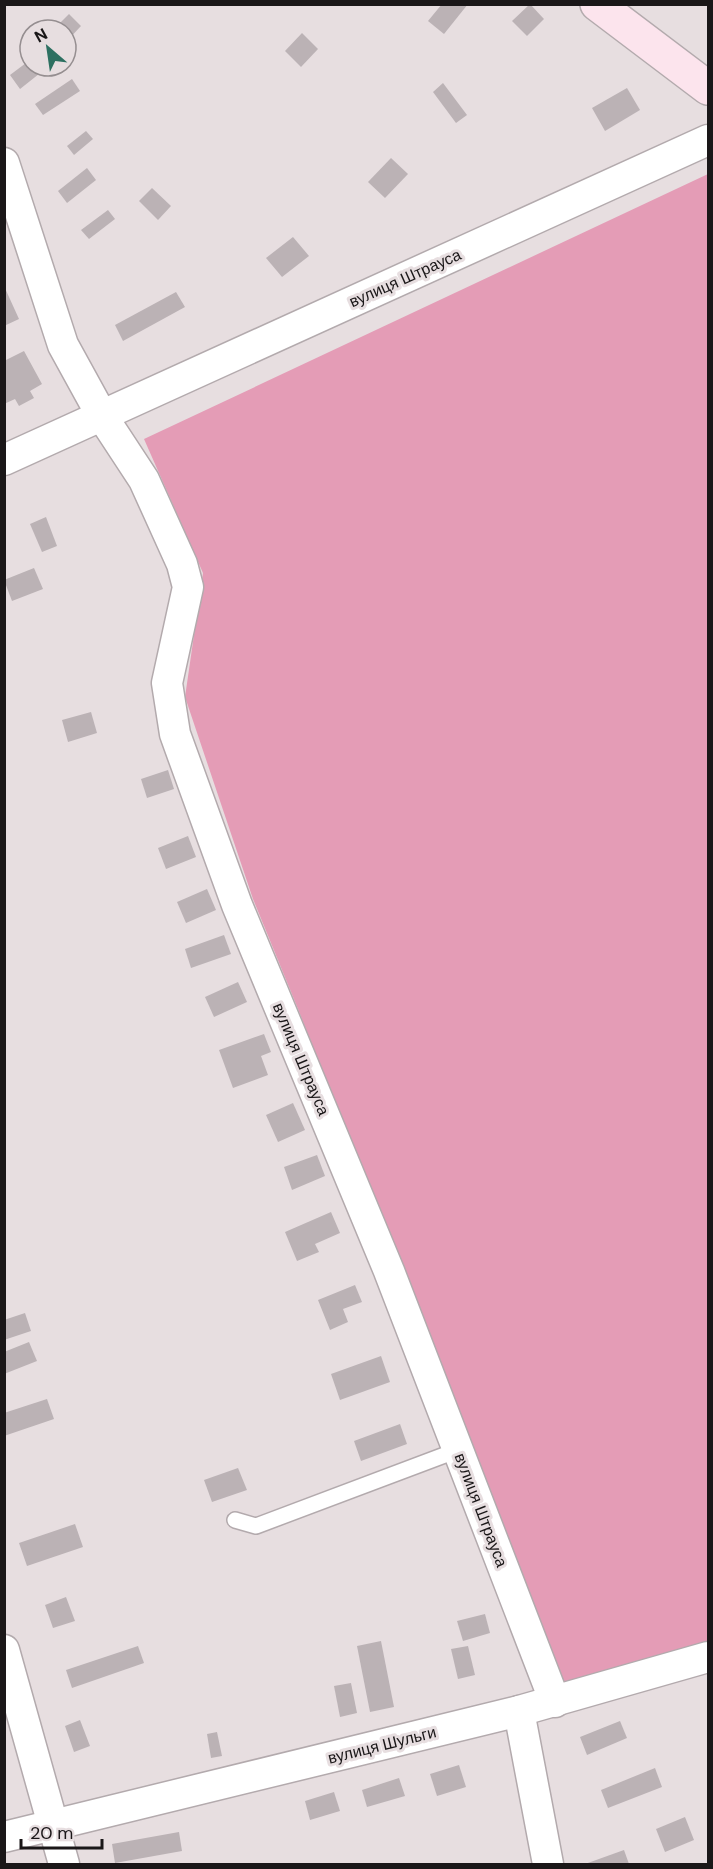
<svg xmlns="http://www.w3.org/2000/svg" width="713" height="1869" font-family="'DM Sans',sans-serif">
  <style>
    .green { fill: #e49cb6 }
    .building { fill: #bbb2b5 }
    .lines { fill: none; stroke-linecap: round; stroke-linejoin: round }
    .service-casing { stroke: #b3aaad; stroke-width: 18 }
    .minor-casing { stroke: #b3aaad; stroke-width: 33 }
    .secondary-casing { stroke: #b3aaad; stroke-width: 36 }
    .service { stroke: #fff; stroke-width: 15 }
    .minor { stroke: #fff; stroke-width: 30 }
    .secondary { stroke: #fce4ed; stroke-width: 33 }
    .labels { text-anchor: middle; dominant-baseline: central; stroke-width: 6; stroke-linejoin: round; paint-order: stroke }
    .street-label { font-size: 16px; fill: #1a1718; stroke: #e7dee0 }
  </style>
  <rect width="100%" height="100%" fill="#e7dee0"/>
  <polygon class="green" points="708,174 708,1647 563,1688 298,1009 253,899 185,697 203,573 144,439"/>
  <g class="building">
    <polygon points="442,4 468,4 444,34 428,21"/>
    <polygon points="530,4 544,19 527,36 512,21"/>
    <polygon points="69,14 81,26 66,42 66,30 53,30"/>
    <polygon points="302,33 318,49 301,67 285,51"/>
    <polygon points="30,60 30,66 49,66 20,89 10,75"/>
    <polygon points="72,79 80,91 43,115 35,104"/>
    <polygon points="443,83 467,115 456,123 433,92"/>
    <polygon points="627,88 640,110 605,131 592,108"/>
    <polygon points="86,131 93,139 74,155 67,146"/>
    <polygon points="391,158 408,174 385,198 368,182"/>
    <polygon points="87,168 96,180 67,203 58,191"/>
    <polygon points="152,188 171,206 158,220 139,201"/>
    <polygon points="108,210 115,219 89,239 81,230"/>
    <polygon points="293,237 309,256 282,277 266,258"/>
    <polygon points="4,286 19,319 4,326"/>
    <polygon points="176,292 185,307 123,341 115,325"/>
    <polygon points="24,351 42,384 30,391 34,398 19,406 15,399 4,404 4,361"/>
    <polygon points="46,517 57,546 42,552 30,524"/>
    <polygon points="34,568 43,589 12,601 4,580"/>
    <polygon points="91,712 97,733 68,742 62,720"/>
    <polygon points="168,770 174,789 147,798 141,779"/>
    <polygon points="188,836 196,857 166,869 158,848"/>
    <polygon points="207,889 216,910 186,923 177,902"/>
    <polygon points="224,935 231,954 191,968 185,949"/>
    <polygon points="238,982 247,1002 214,1017 205,997"/>
    <polygon points="264,1034 271,1052 261,1056 268,1075 233,1088 219,1050"/>
    <polygon points="293,1103 305,1130 278,1142 266,1115"/>
    <polygon points="317,1155 325,1176 292,1190 284,1167"/>
    <polygon points="331,1212 340,1233 315,1244 319,1252 297,1261 285,1232"/>
    <polygon points="355,1285 362,1302 343,1309 348,1322 330,1330 318,1300"/>
    <polygon points="25,1313 31,1331 4,1340 4,1320"/>
    <polygon points="29,1342 37,1361 4,1374 4,1352"/>
    <polygon points="381,1356 390,1382 340,1400 331,1374"/>
    <polygon points="47,1399 54,1419 4,1436 4,1413"/>
    <polygon points="400,1424 407,1444 361,1461 354,1441"/>
    <polygon points="238,1468 247,1490 212,1502 204,1480"/>
    <polygon points="75,1524 83,1547 27,1566 19,1543"/>
    <polygon points="66,1597 75,1621 53,1628 45,1605"/>
    <polygon points="485,1614 490,1633 463,1641 457,1621"/>
    <polygon points="381,1641 394,1707 370,1712 357,1646"/>
    <polygon points="138,1646 144,1663 72,1688 66,1670"/>
    <polygon points="468,1646 475,1675 458,1679 451,1649"/>
    <polygon points="351,1683 357,1713 340,1717 334,1686"/>
    <polygon points="80,1720 90,1746 74,1752 65,1726"/>
    <polygon points="620,1721 627,1738 587,1755 580,1737"/>
    <polygon points="217,1732 222,1756 211,1758 207,1734"/>
    <polygon points="459,1765 466,1787 437,1796 430,1774"/>
    <polygon points="655,1768 662,1787 608,1808 601,1790"/>
    <polygon points="399,1778 405,1796 367,1807 362,1790"/>
    <polygon points="334,1792 340,1811 310,1820 305,1801"/>
    <polygon points="685,1817 694,1840 665,1852 656,1829"/>
    <polygon points="179,1832 182,1851 115,1863 112,1844"/>
    <polygon points="624,1850 629,1864 585,1864"/>
  </g>
  <g class="lines">
    <defs>
      <polyline id="service" points="235,1520 256,1526 458,1450"/>
      <g id="minor">
        <polyline points="4,163 63,345 102,416 144,480 182,564 188,587 167,683 175,734 237,905 389,1271 555,1702"/>
        <polyline points="4,460 708,140"/>
        <polyline points="4,1650 64,1864"/>
        <polyline points="519,1711 548,1864"/>
        <polyline points="4,1837 519,1711 708,1657"/>
      </g>
      <polyline id="secondary" points="597,4 708,88"/>
    </defs>
    <use href="#service" class="service-casing"/>
    <use href="#minor" class="minor-casing"/>
    <use href="#secondary" class="secondary-casing"/>
    <use href="#service" class="service"/>
    <use href="#minor" class="minor"/>
    <use href="#secondary" class="secondary"/>
  </g>
  <g class="labels">
    <g class="street-label">
      <text transform="translate(405 278) rotate(-24)">вулиця Штрауса</text>
      <text transform="translate(301 1059) rotate(67)">вулиця Штрауса</text>
      <text transform="translate(481 1510) rotate(69)">вулиця Штрауса</text>
      <text transform="translate(382 1745) rotate(-14)">вулиця Шульги</text>
    </g>
  </g>
  <rect width="713" height="1869" fill="none" stroke="#1a1718" stroke-width="12"/>
  <g transform="translate(48 48) rotate(331)"><circle r="28" fill="#e7dee0" stroke="#958e90" stroke-width="1.5"/>
  <path d="M0-4.5L10 22L0 15L-10 22Z" fill="#2d7061"/>
  <text y="-9" font-size="16" font-weight="bold" text-anchor="middle" fill="#1a1718">N</text>
  </g>
  <path d="M21 1839v9h81v-9" fill="none" stroke="#1a1718" stroke-width="3"/>
  <text x="30" y="1839" font-size="18" fill="#1a1718" stroke="#e7dee0" stroke-width="4.5" paint-order="stroke">20 m</text>
</svg>
